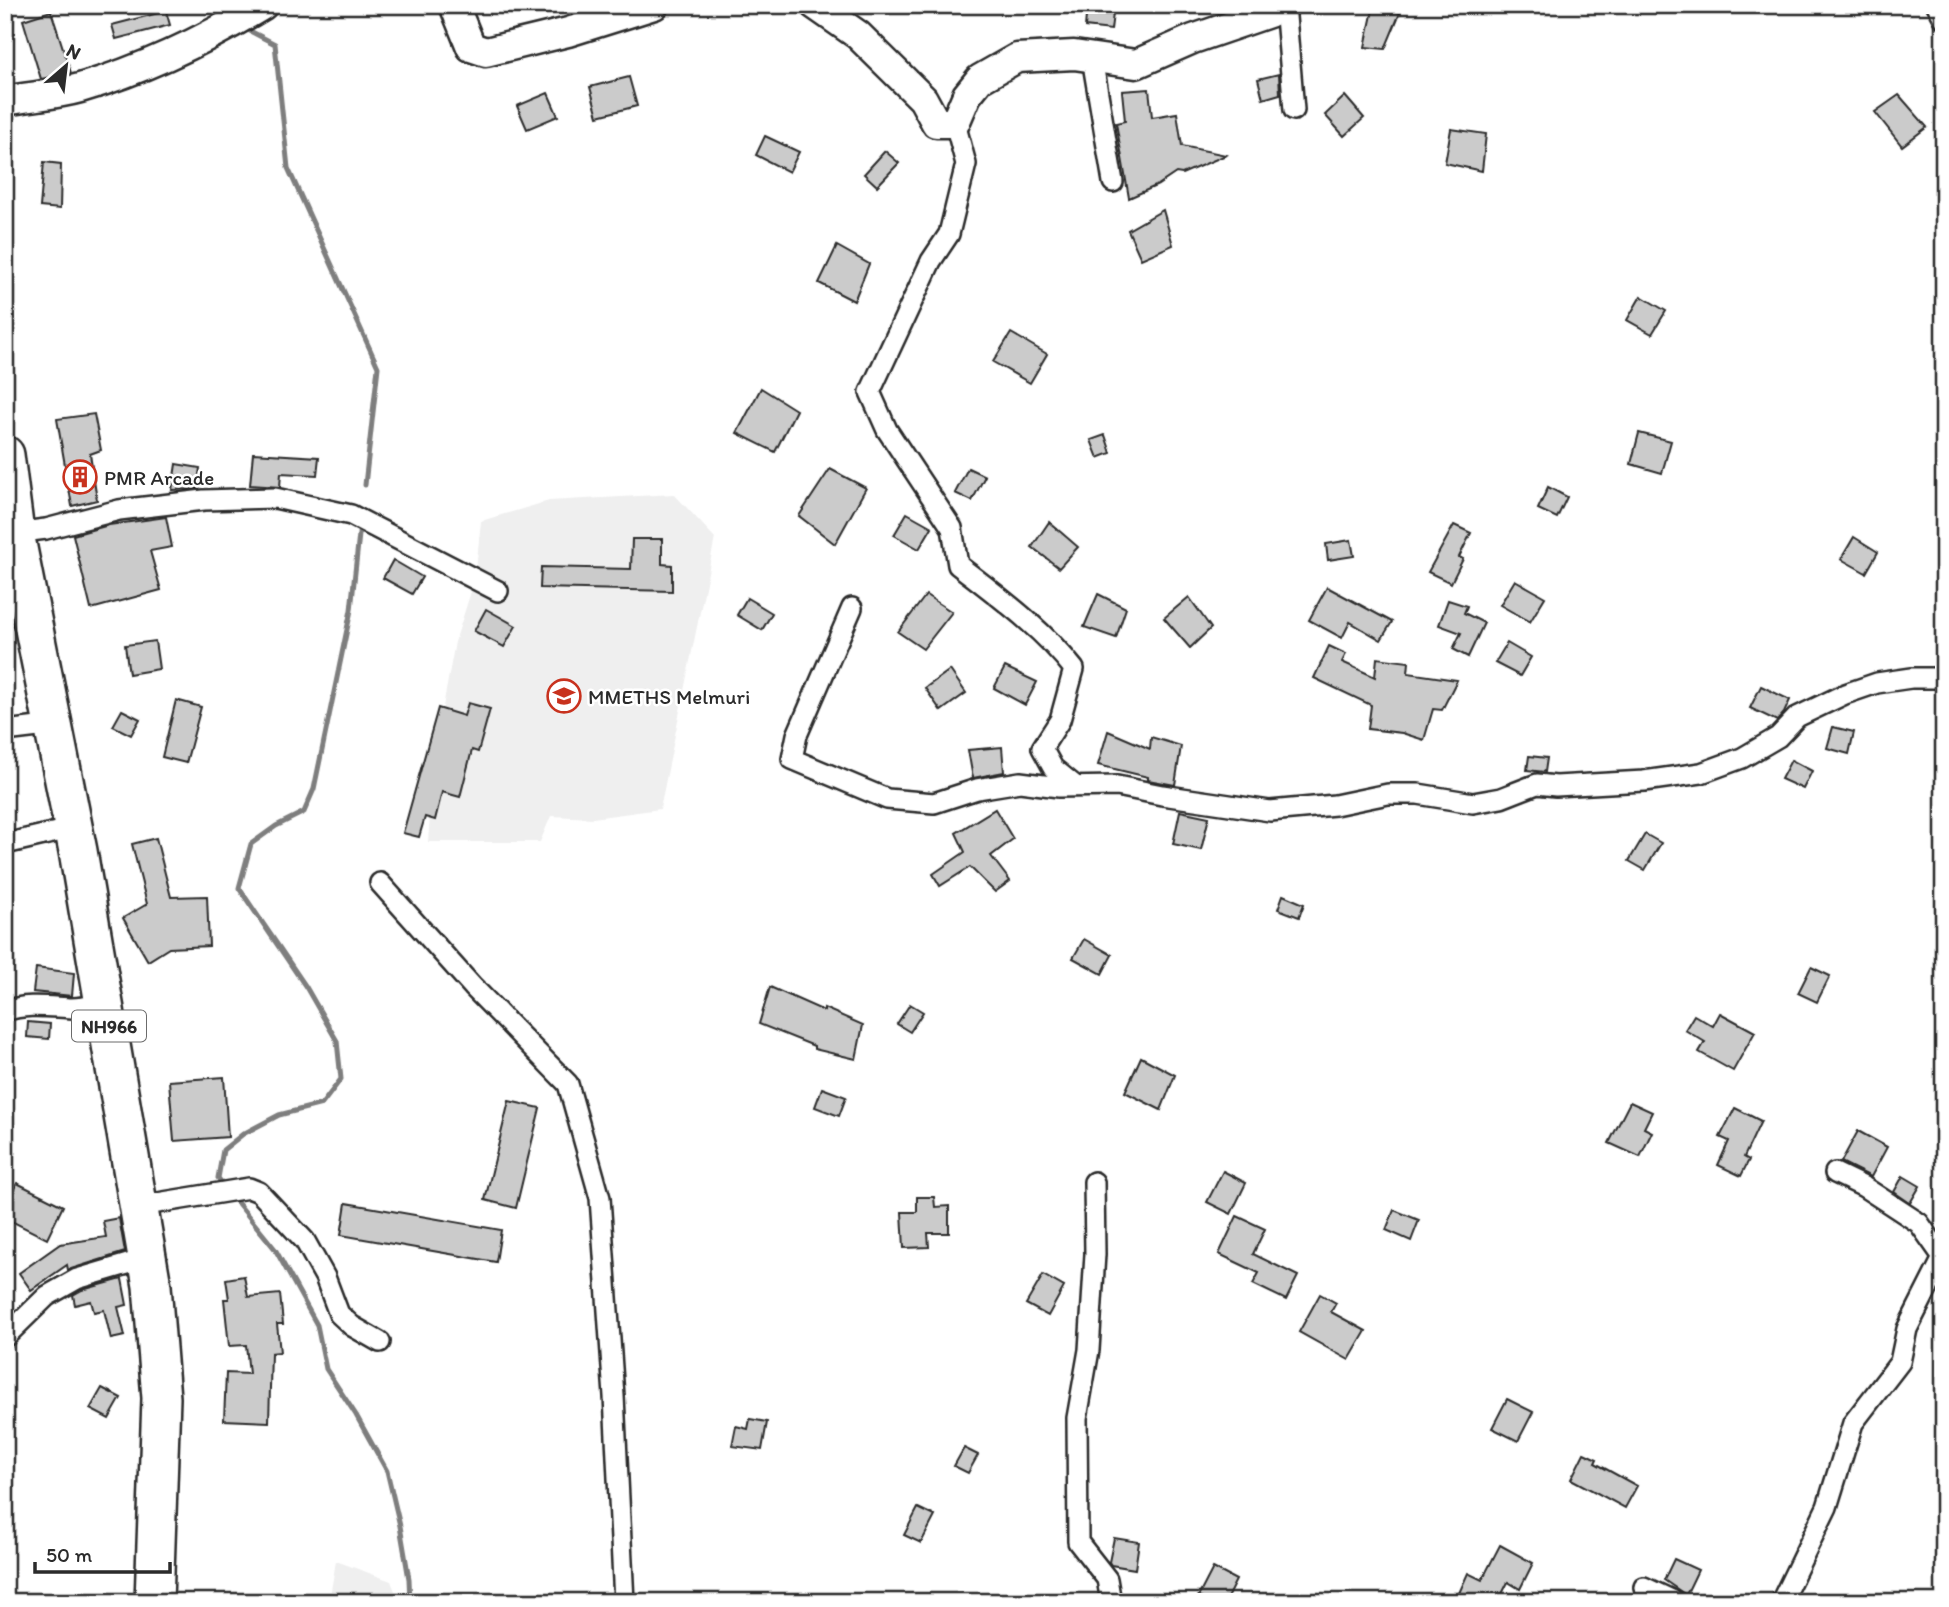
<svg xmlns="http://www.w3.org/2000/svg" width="1949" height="1607" font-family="Itim,sans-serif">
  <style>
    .built { fill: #efefef }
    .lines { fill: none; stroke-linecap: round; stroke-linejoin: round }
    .stream { stroke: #7e7e7e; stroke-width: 5 }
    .building { fill: #cbcbcb; stroke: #2b2b2b; stroke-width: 2 }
    .street-casing { stroke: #2b2b2b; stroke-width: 24 }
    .secondary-casing { stroke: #2b2b2b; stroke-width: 33 }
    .highway-casing { stroke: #2b2b2b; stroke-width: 42 }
    .street { stroke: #fff; stroke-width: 19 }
    .secondary { stroke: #fff; stroke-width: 28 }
    .highway { stroke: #fff; stroke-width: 37 }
    .labels { text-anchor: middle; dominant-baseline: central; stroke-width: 5; stroke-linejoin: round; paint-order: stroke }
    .shield { fill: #fff; stroke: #6b6b6b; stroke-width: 2 }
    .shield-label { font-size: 19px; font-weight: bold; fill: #2b2b2b }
    .poi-label { font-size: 21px; fill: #2b2b2b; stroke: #fff; text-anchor: start }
  </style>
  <rect width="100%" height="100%" fill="#fff"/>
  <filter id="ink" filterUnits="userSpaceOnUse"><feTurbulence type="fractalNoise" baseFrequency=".0143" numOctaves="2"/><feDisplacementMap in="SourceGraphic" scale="14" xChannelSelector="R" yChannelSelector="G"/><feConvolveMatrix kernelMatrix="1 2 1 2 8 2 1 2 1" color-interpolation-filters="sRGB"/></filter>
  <g filter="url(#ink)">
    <g class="built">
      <polygon points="674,494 715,538 660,809 593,818 551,816 540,842 428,842 435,750 455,642 475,579 481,521 549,501"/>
      <polygon points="336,1561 391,1581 399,1602 329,1602"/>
    </g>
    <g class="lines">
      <g class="stream">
        <polyline points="201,5 218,14"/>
        <polyline points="250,31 275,44 288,168 378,367 365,485"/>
        <polyline points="226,1188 218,1178 223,1150 243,1134 279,1115 322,1104 341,1079 337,1041 306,987 239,888 251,844 276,826 304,812 314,789 351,610 360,525"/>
        <polyline points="232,1196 275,1249 317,1325 326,1369 356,1415 387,1471 400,1526 409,1579 410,1602"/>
      </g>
    </g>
    <g class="building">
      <polygon points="1087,5 1114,5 1111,30 1085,27"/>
      <polygon points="1374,5 1400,13 1385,49 1365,47"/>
      <polygon points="51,11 71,73 41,79 23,20"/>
      <polygon points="166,11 170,25 116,39 112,25"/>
      <polygon points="1279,74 1280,94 1263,99 1258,79"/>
      <polygon points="629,77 637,106 598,116 590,87"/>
      <polygon points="1149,89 1152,117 1177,113 1182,146 1226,155 1182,174 1176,173 1158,185 1129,198 1116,123 1125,121 1122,91"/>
      <polygon points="548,93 558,116 527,129 517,106"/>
      <polygon points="1899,95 1927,127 1902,146 1875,112"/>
      <polygon points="1345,96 1364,118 1344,136 1325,115"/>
      <polygon points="1451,129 1486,134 1482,171 1445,163"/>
      <polygon points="765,136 799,152 789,172 756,155"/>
      <polygon points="885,151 899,163 877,186 864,174"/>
      <polygon points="44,162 61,164 60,209 40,207"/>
      <polygon points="1163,210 1173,245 1141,259 1128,230"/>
      <polygon points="837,246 869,264 854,301 819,283"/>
      <polygon points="1641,296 1666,311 1652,334 1627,320"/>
      <polygon points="1011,333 1047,354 1030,383 993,362"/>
      <polygon points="761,388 796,410 775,452 737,433"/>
      <polygon points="94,414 101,450 90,454 97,500 72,506 57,419"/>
      <polygon points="1639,433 1671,441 1662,473 1631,464"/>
      <polygon points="1105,435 1111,453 1098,458 1091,440"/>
      <polygon points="253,453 319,457 317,475 281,473 280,487 250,485"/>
      <polygon points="176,464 200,468 197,489 172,490"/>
      <polygon points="968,468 985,476 972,501 955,493"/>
      <polygon points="830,469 866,488 835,544 799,516"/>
      <polygon points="1548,487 1567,497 1557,518 1538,509"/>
      <polygon points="907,513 932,527 919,549 894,535"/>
      <polygon points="166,517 172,547 150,551 161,590 91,609 73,535 109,525"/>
      <polygon points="1049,522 1078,547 1059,568 1032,547"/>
      <polygon points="1454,525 1471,533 1459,557 1463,559 1451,583 1428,572"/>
      <polygon points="1854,537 1878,552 1866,573 1841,559"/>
      <polygon points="632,539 662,539 662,564 672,565 672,591 540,588 541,567 631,569"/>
      <polygon points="1351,540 1354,556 1328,560 1326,544"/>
      <polygon points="393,560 422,577 412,594 383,578"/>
      <polygon points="1515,580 1545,597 1530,622 1500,605"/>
      <polygon points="1327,587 1392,622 1381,640 1350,622 1342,638 1309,620"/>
      <polygon points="1098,594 1126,608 1116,638 1084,627"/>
      <polygon points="926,595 952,612 923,649 898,632"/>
      <polygon points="1189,597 1211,628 1190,648 1164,618"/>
      <polygon points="747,598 772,613 762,630 737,615"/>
      <polygon points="1448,600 1467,606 1464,613 1484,623 1468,657 1453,649 1461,633 1439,625"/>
      <polygon points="486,609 516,626 504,647 474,631"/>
      <polygon points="155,641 159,669 129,674 125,645"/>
      <polygon points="1507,643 1531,657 1520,676 1495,663"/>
      <polygon points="1329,646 1346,654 1342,662 1375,677 1377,658 1409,662 1408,673 1457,680 1442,710 1433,709 1424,740 1402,733 1368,729 1371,705 1314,678"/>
      <polygon points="1005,667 1037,682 1025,705 994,688"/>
      <polygon points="950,670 966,693 941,711 925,688"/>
      <polygon points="1761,686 1790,700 1784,713 1777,721 1750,708"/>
      <polygon points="176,700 201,707 186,763 162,757"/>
      <polygon points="468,703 490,709 478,752 472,750 460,797 442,792 435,820 425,817 419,837 403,833 438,708 464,716"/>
      <polygon points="122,710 140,719 131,735 113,726"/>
      <polygon points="1833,727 1854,732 1849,754 1827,748"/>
      <polygon points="1108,731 1150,749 1151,737 1181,746 1175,785 1148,780 1148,777 1098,765"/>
      <polygon points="1002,747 1004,772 973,778 968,750"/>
      <polygon points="1529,756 1547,758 1545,772 1527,770"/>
      <polygon points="1791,760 1812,771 1803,789 1781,779"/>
      <polygon points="995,809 1013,839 991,856 1010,881 995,892 970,867 940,886 933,874 965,852 956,833"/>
      <polygon points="1180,811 1209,817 1201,850 1173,844"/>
      <polygon points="1645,834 1661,843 1645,870 1629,861"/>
      <polygon points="156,838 171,897 207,896 209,946 169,948 148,961 123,918 147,904 132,844"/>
      <polygon points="1283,895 1304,904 1299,917 1278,909"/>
      <polygon points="1084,939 1112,955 1102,974 1073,958"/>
      <polygon points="1811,967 1830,976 1817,1002 1798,993"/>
      <polygon points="36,968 74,973 72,996 33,992"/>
      <polygon points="770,987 824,1011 824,1008 863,1025 856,1059 814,1049 814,1046 759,1024"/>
      <polygon points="910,1004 923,1012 910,1032 897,1024"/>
      <polygon points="1720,1013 1755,1032 1733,1071 1699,1052 1705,1042 1685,1030 1694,1015 1713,1026"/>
      <polygon points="28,1022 50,1024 49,1039 27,1037"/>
      <polygon points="1141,1057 1175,1075 1161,1110 1125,1092"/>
      <polygon points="224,1077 228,1137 174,1141 169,1081"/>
      <polygon points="822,1088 846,1097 839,1116 815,1107"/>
      <polygon points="509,1101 540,1108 516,1208 485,1200"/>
      <polygon points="1630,1102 1652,1112 1644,1128 1652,1132 1640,1157 1609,1143"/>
      <polygon points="1735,1108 1761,1121 1744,1157 1749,1160 1741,1176 1718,1165 1729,1141 1720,1137"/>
      <polygon points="1858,1131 1887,1147 1871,1177 1841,1162"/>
      <polygon points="1223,1171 1246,1183 1231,1214 1207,1202"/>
      <polygon points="1903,1176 1920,1186 1910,1203 1894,1192"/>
      <polygon points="17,1183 63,1206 47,1239 5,1218 5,1205"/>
      <polygon points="917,1197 934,1197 935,1207 949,1206 949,1233 928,1233 929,1247 904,1248 902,1212 917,1212"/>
      <polygon points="346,1203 501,1230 496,1262 341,1235"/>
      <polygon points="1394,1210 1419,1220 1411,1241 1386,1230"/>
      <polygon points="1237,1216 1265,1229 1253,1254 1298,1276 1286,1300 1253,1284 1259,1273 1219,1254"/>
      <polygon points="119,1218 125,1252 68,1270 67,1265 31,1290 19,1273 60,1244 106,1237 103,1221"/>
      <polygon points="1043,1275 1064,1287 1048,1316 1026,1304"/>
      <polygon points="244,1276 248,1297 280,1294 283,1324 277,1324 280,1352 271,1353 269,1422 224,1420 226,1373 249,1374 246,1345 229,1346 224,1299 229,1299 226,1279"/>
      <polygon points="122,1279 127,1305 118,1307 125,1336 111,1339 104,1310 94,1312 91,1301 75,1305 73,1295 82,1290"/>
      <polygon points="1320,1294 1336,1303 1331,1312 1366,1331 1349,1360 1299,1332"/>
      <polygon points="102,1388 121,1398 109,1419 90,1409"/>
      <polygon points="1507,1399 1533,1412 1518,1441 1492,1428"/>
      <polygon points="750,1419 767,1422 762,1450 732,1446 736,1426 748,1429"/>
      <polygon points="964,1448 978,1455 968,1473 954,1466"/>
      <polygon points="1584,1453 1597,1459 1595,1463 1637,1486 1625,1508 1571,1479"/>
      <polygon points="918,1508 935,1516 921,1543 904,1535"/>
      <polygon points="1114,1538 1139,1542 1135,1569 1111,1565 1109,1562"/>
      <polygon points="1500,1545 1533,1563 1520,1589 1508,1582 1498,1602 1455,1602 1468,1573 1482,1580"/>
      <polygon points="1674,1559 1698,1570 1686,1595 1664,1580"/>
      <polygon points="1213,1568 1236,1580 1225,1602 1209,1602 1198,1597"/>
    </g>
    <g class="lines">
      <defs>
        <g id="street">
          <polyline points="1285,5 1294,110"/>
          <polyline points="1937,5 1944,18"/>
          <polyline points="1092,58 1113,182"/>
          <path d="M955,123L966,164L949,234L931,261L870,392L887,430L952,528L958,565C999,597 1042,628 1074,669L1060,720L1042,748L1053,768L1074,785"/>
          <polyline points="15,533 46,529 119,510 204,500 275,498 351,515 498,591"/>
          <polyline points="852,608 797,735 792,759 887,799 934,803 977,789 1020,782 1059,787 1117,786 1162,795 1270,811 1335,805 1388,794 1418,794 1473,803 1501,798 1537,784 1556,786 1644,781 1701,773 1742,758 1778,737 1797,717 1845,694 1877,683 1911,678 1944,678"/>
          <polyline points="5,731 55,725"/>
          <polyline points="5,844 74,828"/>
          <polyline points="380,883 473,987 568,1084 600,1198 614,1396 624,1602"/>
          <path d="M5,1011C27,1003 49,1007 72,1008C83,1008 94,1005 105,1003"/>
          <polyline points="1835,1173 1864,1187 1919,1223 1943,1257"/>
          <polyline points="1094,1182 1095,1254 1089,1350 1077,1418 1078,1542 1107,1579 1111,1602"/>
          <polyline points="139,1206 249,1188 259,1192 305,1241 325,1277 339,1314 352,1326 380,1342"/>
          <polyline points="5,1337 47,1296 77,1279 148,1258"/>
          <polyline points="1644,1587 1676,1602"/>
          <polyline points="1781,1602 1827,1507 1853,1423 1900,1362 1907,1329 1944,1256"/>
        </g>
        <g id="secondary">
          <polyline points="454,5 471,47 486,52 568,32 654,5"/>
          <polyline points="815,5 858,35 923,99 936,123 955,123 967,95 980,79 1017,58 1074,55 1136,64 1193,39 1269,13 1285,5"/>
          <path d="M5,101C30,96 55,95 80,88C145,69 205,40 263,5"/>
        </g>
        <polyline id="highway" points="5,455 15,533 78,851 152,1286 161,1398 154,1602"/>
      </defs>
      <use href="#street" class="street-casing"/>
      <use href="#secondary" class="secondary-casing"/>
      <use href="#highway" class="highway-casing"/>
      <use href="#street" class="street"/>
      <use href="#secondary" class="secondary"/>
      <use href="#highway" class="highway"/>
    </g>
  </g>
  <defs>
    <symbol id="building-ring" viewBox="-11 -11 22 22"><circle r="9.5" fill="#fff" stroke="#c8321e" stroke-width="1.5"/><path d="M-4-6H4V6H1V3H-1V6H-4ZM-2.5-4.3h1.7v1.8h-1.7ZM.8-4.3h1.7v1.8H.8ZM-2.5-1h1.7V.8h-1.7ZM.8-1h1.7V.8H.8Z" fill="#c8321e"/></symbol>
    <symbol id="school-ring" viewBox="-11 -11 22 22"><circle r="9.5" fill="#fff" stroke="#c8321e" stroke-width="1.5"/><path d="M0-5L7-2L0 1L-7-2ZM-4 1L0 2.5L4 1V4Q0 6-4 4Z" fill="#c8321e"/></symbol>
  </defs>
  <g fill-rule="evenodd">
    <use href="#building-ring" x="61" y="458" width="38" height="38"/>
    <use href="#school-ring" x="545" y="677" width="38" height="38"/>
  </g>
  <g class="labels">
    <rect class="shield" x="72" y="1010.5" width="74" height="31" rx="5"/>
    <g class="shield-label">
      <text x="109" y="1026">NH966</text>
    </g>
    <g class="poi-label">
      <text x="104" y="477">PMR Arcade</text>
      <text x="588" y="696">MMETHS Melmuri</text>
    </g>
  </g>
  <rect width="1949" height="1607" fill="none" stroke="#fff" stroke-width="28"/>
  <rect x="14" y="14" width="1921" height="1579" fill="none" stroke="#2b2b2b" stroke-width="2.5" filter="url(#ink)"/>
  <g transform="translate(66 66) rotate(28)" stroke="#ffffff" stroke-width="5" paint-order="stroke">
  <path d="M0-5L12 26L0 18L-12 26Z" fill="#2b2b2b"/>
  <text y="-10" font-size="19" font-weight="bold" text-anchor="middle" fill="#2b2b2b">N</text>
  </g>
  <path d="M35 1562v10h135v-10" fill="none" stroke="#2b2b2b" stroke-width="3.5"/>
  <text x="46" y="1562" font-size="21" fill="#2b2b2b" stroke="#ffffff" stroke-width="5" paint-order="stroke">50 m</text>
</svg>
